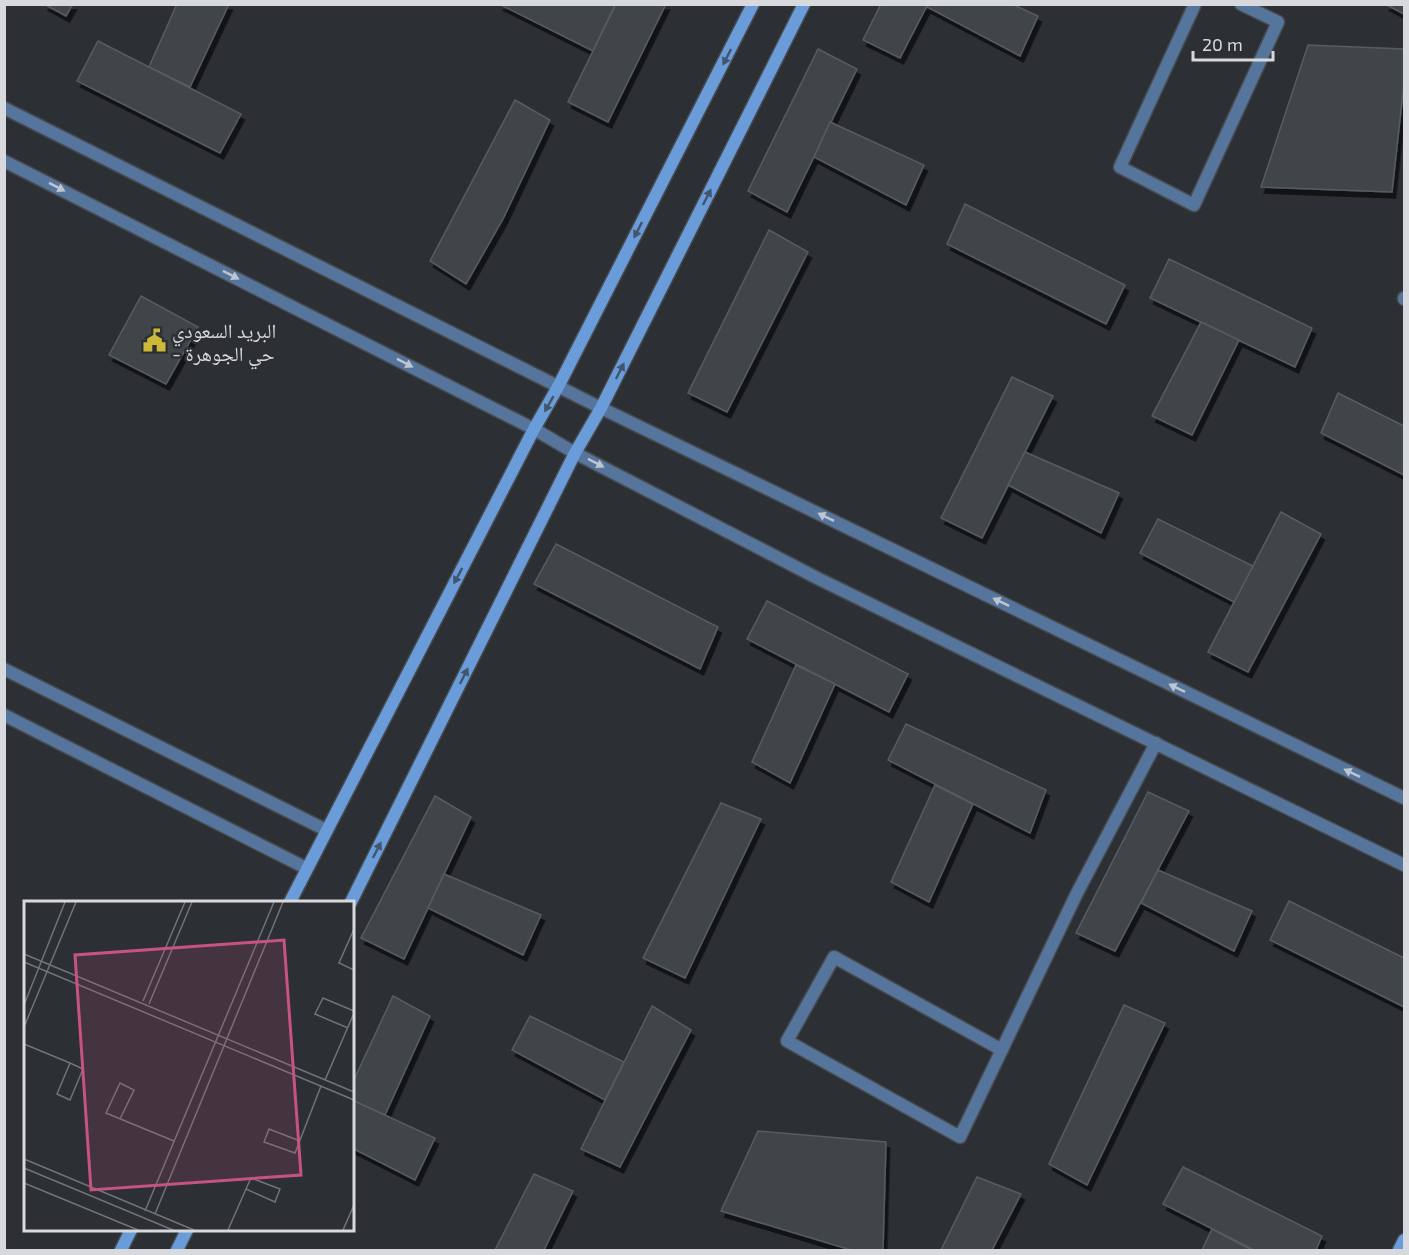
<svg xmlns="http://www.w3.org/2000/svg" width="1409" height="1255" font-family="'Exo 2','Noto Naskh Arabic',sans-serif">
  <style>
    .building { fill: #41454a; stroke: #585c61; stroke-width: 1.5; filter: url(#shadow) }
    .lines { fill: none; stroke-linecap: round; stroke-linejoin: round }
    .street-casing { stroke: #474a4f; stroke-width: 15 }
    .secondary-casing { stroke: #474a4f; stroke-width: 15 }
    .street { stroke: #56759c; stroke-width: 12 }
    .secondary { stroke: #6a9cda; stroke-width: 12 }
    .oneway { fill: #42556e }
    .oneway2 { fill: #bdc5cf }
    .labels { text-anchor: middle; dominant-baseline: central; stroke-width: 5; stroke-linejoin: round; paint-order: stroke }
    .poi-label { font-size: 20px; fill: #d7d9dc; stroke: #2c2f34; text-anchor: start }
    .inset-road { fill: none; stroke: #707377; stroke-width: 1.5 }
    .view { fill: #c85282; fill-opacity: 0.15; stroke: #c85282; stroke-width: 3 }
    .inset-edge { fill: none; stroke: #d7d9dc; stroke-width: 3 }
  </style>
  <defs>
    <filter id="shadow"><feDropShadow dx="3.5" dy="6" stdDeviation="0" flood-color="#0009"/></filter>
  </defs>
  <rect width="100%" height="100%" fill="#2c2f34"/>
  <g class="building">
    <polygon points="44,4 73,4 66,16"/>
    <polygon points="177,4 229,4 190,87 149,67"/>
    <polygon points="499,4 613,4 615,5 593,51"/>
    <polygon points="616,4 666,4 608,122 568,102"/>
    <polygon points="881,4 928,4 900,58 863,40"/>
    <polygon points="928,4 1012,4 1038,16 1020,56 927,7"/>
    <polygon points="1385,4 1404,4 1404,14"/>
    <polygon points="98,41 241,114 220,153 77,81"/>
    <polygon points="1308,45 1404,49 1404,83 1392,192 1261,187"/>
    <polygon points="818,49 857,69 787,212 748,191"/>
    <polygon points="515,100 550,120 503,219 466,284 430,261"/>
    <polygon points="830,122 924,165 906,205 814,157"/>
    <polygon points="965,204 1125,285 1106,324 947,244"/>
    <polygon points="769,230 808,252 727,412 688,393"/>
    <polygon points="1169,259 1312,328 1295,367 1150,298"/>
    <polygon points="141,296 198,327 166,384 109,355"/>
    <polygon points="1201,322 1239,340 1192,435 1152,416"/>
    <polygon points="1012,377 1053,396 982,538 941,518"/>
    <polygon points="1338,393 1404,426 1404,475 1321,433"/>
    <polygon points="1025,452 1119,493 1101,533 1008,485"/>
    <polygon points="1281,512 1321,534 1248,672 1208,652"/>
    <polygon points="1158,519 1253,566 1234,602 1140,553"/>
    <polygon points="556,544 718,627 700,669 534,584"/>
    <polygon points="767,601 908,674 889,712 747,639"/>
    <polygon points="796,665 835,684 790,783 752,762"/>
    <polygon points="906,724 1046,790 1030,833 888,760"/>
    <polygon points="935,785 973,804 929,902 891,882"/>
    <polygon points="1148,792 1189,811 1115,951 1076,933"/>
    <polygon points="435,796 471,817 404,959 361,938"/>
    <polygon points="721,803 761,819 685,978 643,958"/>
    <polygon points="1158,870 1252,911 1234,951 1141,903"/>
    <polygon points="444,874 541,915 523,955 428,908"/>
    <polygon points="1289,901 1404,958 1404,1007 1270,940"/>
    <polygon points="393,996 430,1016 385,1115 352,1100 352,1084"/>
    <polygon points="1124,1005 1165,1023 1087,1185 1049,1164"/>
    <polygon points="652,1006 691,1030 620,1167 581,1149"/>
    <polygon points="530,1016 624,1062 605,1100 512,1050"/>
    <polygon points="352,1100 435,1138 415,1180 352,1148"/>
    <polygon points="758,1131 886,1142 883,1250 851,1250 721,1211"/>
    <polygon points="1183,1167 1322,1236 1316,1250 1254,1250 1163,1204"/>
    <polygon points="534,1174 573,1191 544,1250 495,1250"/>
    <polygon points="977,1177 1021,1194 992,1250 941,1250"/>
    <polygon points="1212,1229 1250,1249 1249,1250 1202,1250"/>
  </g>
  <g class="lines">
    <defs>
      <g id="street">
        <polyline points="1195,4 1120,167 1194,205 1278,22 1241,4"/>
        <polyline points="4,108 601,408 1404,798"/>
        <polyline points="4,161 534,429 575,453 819,579 1404,865"/>
        <polyline points="1404,298 1404,299"/>
        <polyline points="4,669 326,830"/>
        <polyline points="4,715 306,868"/>
        <polyline points="1002,1050 834,957 787,1041 960,1137 1077,893 1156,743"/>
      </g>
      <g id="secondary">
        <polyline points="290,902 534,429 559,385 753,4"/>
        <polyline points="351,902 575,453 601,408 804,4"/>
        <polyline points="121,1250 131,1230"/>
        <polyline points="177,1250 187,1230"/>
        <polyline points="1399,1250 1404,1240"/>
      </g>
    </defs>
    <use href="#street" class="street-casing"/>
    <use href="#secondary" class="secondary-casing"/>
    <use href="#street" class="street"/>
    <use href="#secondary" class="secondary"/>
  </g>
  <defs><path id="oneway-solid" d="M-6-.8H1V-3.2L6.5 0L1 3.2V.8H-6Z" transform="scale(1.5)"/></defs>
  <g class="oneway">
    <use href="#oneway-solid" transform="translate(727 57) rotate(117)"/>
    <use href="#oneway-solid" transform="translate(707 197) rotate(-63)"/>
    <use href="#oneway-solid" transform="translate(638 230) rotate(117)"/>
    <use href="#oneway-solid" transform="translate(620 371) rotate(-63)"/>
    <use href="#oneway-solid" transform="translate(549 404) rotate(120)"/>
    <use href="#oneway-solid" transform="translate(458 576) rotate(118)"/>
    <use href="#oneway-solid" transform="translate(464 676) rotate(-63)"/>
    <use href="#oneway-solid" transform="translate(377 850) rotate(-63)"/>
  </g>
  <g class="oneway2">
    <use href="#oneway-solid" transform="translate(57 187) rotate(27)"/>
    <use href="#oneway-solid" transform="translate(231 275) rotate(27)"/>
    <use href="#oneway-solid" transform="translate(405 363) rotate(27)"/>
    <use href="#oneway-solid" transform="translate(596 463) rotate(27)"/>
    <use href="#oneway-solid" transform="translate(826 517) rotate(-154)"/>
    <use href="#oneway-solid" transform="translate(1001 602) rotate(-154)"/>
    <use href="#oneway-solid" transform="translate(1177 688) rotate(-154)"/>
    <use href="#oneway-solid" transform="translate(1352 773) rotate(-154)"/>
  </g>
  <defs>
    <symbol id="civic-bare" viewBox="-9 -9 18 18"><path d="M-.6-6.5H3V-4.5H.6V-3L4-1V1h2V6H-6V1h2V-1L-.6-3ZM-1.2 2.5V6h2.4V2.5Z" fill="#cdb938" stroke="#2c2f34" stroke-width="2.5" paint-order="stroke"/></symbol>
  </defs>
  <g fill-rule="evenodd">
    <use href="#civic-bare" x="138" y="324" width="33" height="33"/>
  </g>
  <g class="labels">
    <g class="poi-label">
      <text x="172" y="330">البريد السعودي<tspan x="172" dy="23">- حي الجوهرة</tspan></text>
    </g>
  </g>
  <g transform="translate(24 901)">
    <rect width="330" height="330" fill="#2c2f34"/>
    <path class="inset-road" d="M330,28L315,62L330,69M0,53L330,191M0,61L330,199M119,100L161,1M125,103L168,1M0,104L41,1M0,126L52,1M324,127L291,113L299,97L330,110M0,143L46,162L59,168L46,199L33,193L46,162M301,179L330,112M96,218L110,189L96,182L82,212L150,240M276,240L245,228L240,241L271,252L297,185M0,258L170,329M0,267L149,329M0,282L114,329M121,310L250,1M131,313L259,1M204,329L222,288L227,277L256,288L251,301L222,288M319,329L330,304"/>
    <path class="view" d="M260,39L277,274L67,289L51,54Z"/>
    <rect width="330" height="330" class="inset-edge"/>
  </g>
  <rect width="1409" height="1255" fill="none" stroke="#d7d9dc" stroke-width="12"/>
  <path d="M1193 51v9h80v-9" fill="none" stroke="#d7d9dc" stroke-width="3"/>
  <text x="1202" y="51" font-size="18" fill="#d7d9dc" stroke="#2c2f34" stroke-width="4.5" paint-order="stroke">20 m</text>
</svg>
